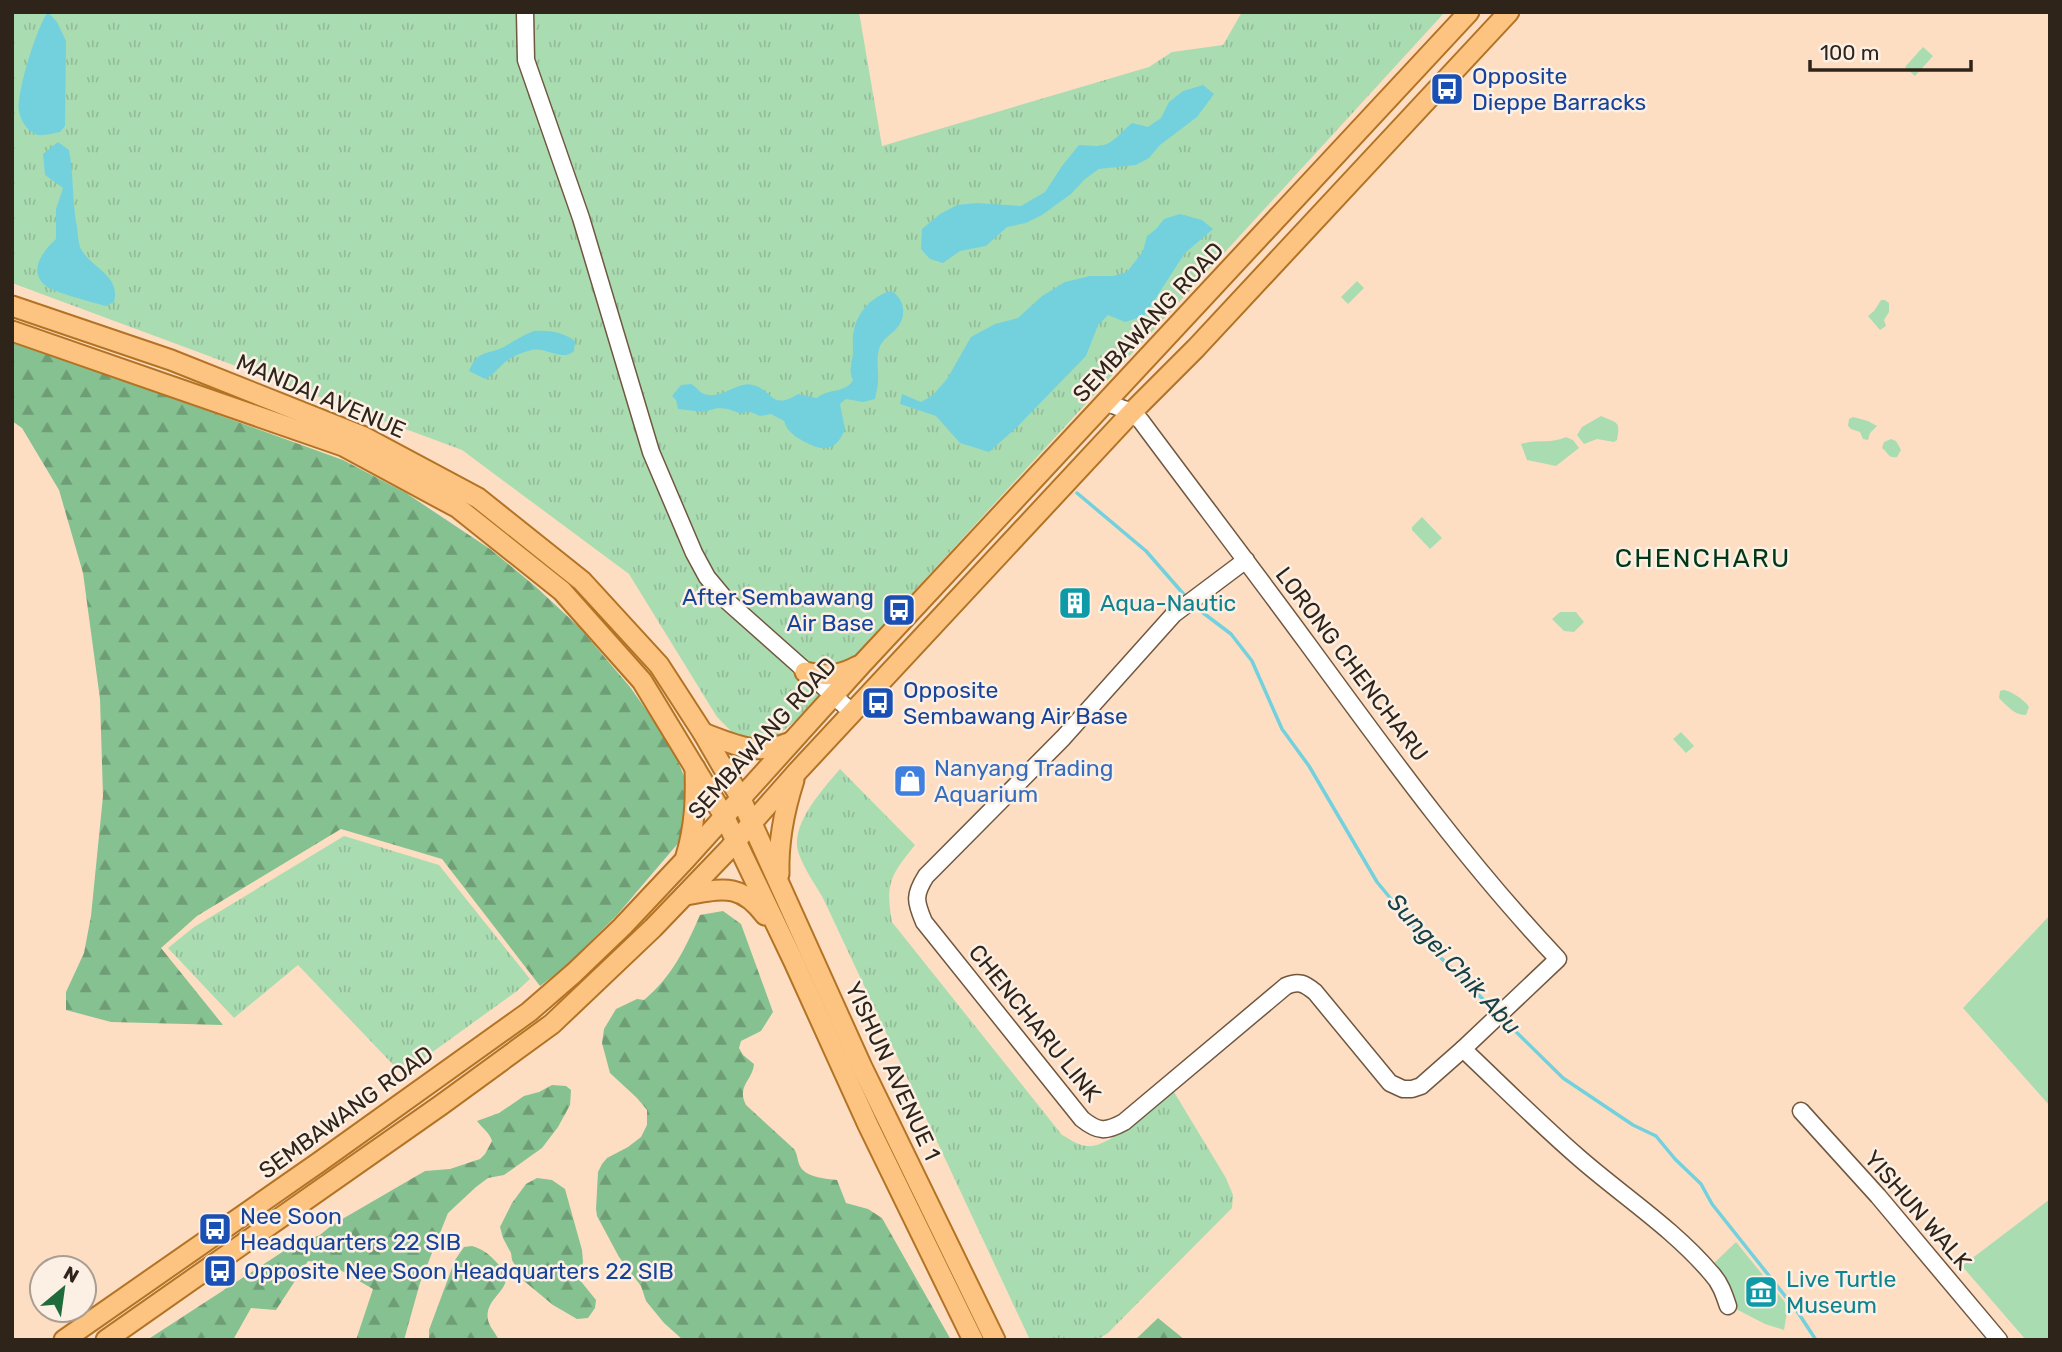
<svg xmlns="http://www.w3.org/2000/svg" width="2062" height="1352" font-family="Rubik,sans-serif">
  <style>
    .grass { fill: url(#grass-tufts) }
    .forest { fill: url(#forest-firs) }
    .park { fill: #aadcb2 }
    .water { fill: #73d1de }
    .lines { fill: none; stroke-linecap: round; stroke-linejoin: round }
    .stream { stroke: #73d1de; stroke-width: 3.5 }
    .minor-casing { stroke: #70573f; stroke-width: 19 }
    .major-casing { stroke: #b37325; stroke-width: 23 }
    .minor { stroke: #fff; stroke-width: 16 }
    .major { stroke: #fcc480; stroke-width: 19 }
    .labels { text-anchor: middle; dominant-baseline: central; stroke-width: 5; stroke-linejoin: round; paint-order: stroke }
    .transit-label { font-size: 23px; fill: #164399; stroke: #fcefe4; text-anchor: start }
    .street-label { font-size: 23px; fill: #2f241a; stroke: #fcefe4 }
    .culture-label { font-size: 23px; fill: #0d838f; stroke: #fcefe4; text-anchor: start }
    .shop-label { font-size: 23px; fill: #366cbe; stroke: #fcefe4; text-anchor: start }
    .water-label { font-size: 24px; font-style: italic; fill: #144046; stroke: #fcefe4 }
    .quarter-label { font-size: 26px; letter-spacing: 2px; fill: #003817; stroke: #fcefe4 }
  </style>
  <defs>
    <pattern id="grass-tufts" width="24" height="20" patternUnits="userSpaceOnUse" patternTransform="scale(1.75)"><rect width="24" height="20" fill="#aadcb2"/><path d="M3 7l-1-3M5 7V3M7 7l1-3M15 17l-1-3M17 17v-4M19 17l1-3" fill="none" stroke="#93bd98"/></pattern>
    <pattern id="forest-firs" width="22" height="20" patternUnits="userSpaceOnUse" patternTransform="scale(1.75)"><rect width="22" height="20" fill="#86c191"/><path d="M5 1l3.5 6h-7zM16 11l3.5 6h-7z" fill="#6e9d76"/></pattern>
  </defs>
  <rect width="100%" height="100%" fill="#fddec3"/>
  <g class="grass">
    <polygon points="12,12 859,12 882,146 1149,67 1172,52 1223,45 1242,12 1445,12 796,720 776,737 756,741 734,734 717,717 629,574 462,450 12,283"/>
    <path d="M840,769L915,845C891,875 885,883 892,922L1062,1135C1070,1139 1077,1145 1087,1146C1108,1149 1156,1106 1174,1092L1226,1178L1233,1195L1232,1208L1108,1333L1097,1340H1030L823,898C815,884 804,869 799,854C788,826 824,788 840,769Z"/>
    <polygon points="344,836 439,865 530,979 517,991 402,1074 298,965 234,1018 168,948 194,927"/>
  </g>
  <g class="forest">
    <polygon points="12,340 343,460 406,493 490,549 536,587 578,626 630,687 671,745 687,783 680,841 617,915 564,968 540,986 442,859 341,829 197,916 161,948 223,1025 111,1022 66,1010 66,992 84,953 91,916 103,796 100,699 83,573 59,490 22,428 12,421"/>
    <path d="M723,911L741,924L773,1012L761,1031L741,1041L739,1048L743,1055L754,1064C753,1080 736,1086 746,1105L794,1149C798,1155 797,1160 800,1166C805,1177 826,1179 837,1180L846,1203L868,1209L882,1218L951,1340H683L664,1323L646,1301L641,1286L619,1257L597,1216L596,1209L598,1172L602,1164L607,1158L628,1147L641,1137L647,1125V1110L637,1098L610,1073L602,1043L604,1029L616,1009L637,999L644,1000C672,977 686,947 700,915Z"/>
    <path d="M552,1085L566,1086L571,1090L570,1105L558,1127L542,1148L504,1175L488,1178L476,1187L448,1213L420,1283L404,1340H356L373,1289L330,1264L308,1261L276,1310L251,1308L233,1340H147L290,1247L320,1235L332,1225L425,1171L450,1169L480,1159L485,1154L492,1141C490,1133 483,1129 477,1121L499,1113L524,1096L539,1092Z"/>
    <polygon points="537,1178 552,1180 565,1189 582,1250 583,1262 579,1279 596,1300 595,1308 588,1318 577,1319 553,1305 524,1281 512,1260 511,1253 503,1238 500,1227 512,1203 526,1184"/>
    <path d="M472,1246C485,1250 490,1255 499,1265C521,1288 483,1295 488,1320C489,1326 496,1334 499,1340H429V1330L455,1260L464,1247Z"/>
    <polygon points="1158,1318 1185,1340 1135,1340"/>
  </g>
  <g class="park">
    <polygon points="1923,47 1933,56 1915,76 1905,67"/>
    <polygon points="1357,281 1364,288 1348,304 1341,297"/>
    <polygon points="1881,300 1885,300 1889,303 1889,312 1884,320 1886,326 1880,330 1868,316 1874,311"/>
    <path d="M1601,416C1617,423 1621,421 1617,440L1614,442L1597,439L1584,444L1577,435L1582,427Z"/>
    <polygon points="1853,417 1868,421 1877,426 1870,433 1868,440 1863,439 1860,432 1851,429 1848,426 1849,419"/>
    <path d="M1566,437L1573,440L1579,448L1556,466L1527,460L1521,444C1536,439 1551,444 1566,437Z"/>
    <path d="M1891,439L1896,441L1901,450L1897,457C1888,459 1888,452 1882,448L1884,442Z"/>
    <polygon points="1422,517 1442,538 1430,549 1412,530 1412,527"/>
    <polygon points="1560,612 1576,612 1584,622 1574,632 1564,631 1552,619"/>
    <path d="M2003,690C2010,690 2026,701 2029,707L2026,715C2015,716 2006,705 1999,698L2000,691Z"/>
    <polygon points="1681,732 1694,746 1686,753 1673,739"/>
    <polygon points="2050,915 2050,1106 1963,1008"/>
    <polygon points="2050,1199 2050,1340 2026,1340 1962,1266"/>
    <polygon points="1736,1242 1788,1306 1784,1330 1765,1324 1736,1309 1732,1291 1712,1265"/>
  </g>
  <g class="water">
    <path d="M48,12L57,22L66,41L65,126L60,132C54,133 44,136 39,135C29,134 20,120 19,111C16,94 37,26 48,12Z"/>
    <path d="M1203,85L1214,94L1197,117L1160,145L1149,158L1136,165L1099,169L1085,179L1071,194L1042,215L1026,223L1007,227L986,246L960,251L943,263L930,259L921,249L922,229L940,214L957,205L976,203L1021,206L1045,192L1062,166L1079,145C1086,145 1091,146 1097,146C1111,147 1122,131 1132,123L1148,127L1161,118L1169,102L1183,91Z"/>
    <path d="M58,142L69,150C74,176 72,202 77,227C78,234 78,243 81,249C92,269 121,275 114,302L106,306C95,303 53,292 46,286C27,271 43,251 56,239V209L63,188L45,175L43,154Z"/>
    <polygon points="1180,214 1202,220 1213,229 1185,253 1144,316 1125,322 1108,315 1098,325 1086,356 1016,428 989,452 960,443 936,416 900,404 902,394 921,402 933,395 947,379 971,337 995,324 1018,318 1042,296 1065,282 1090,276 1113,276 1127,272 1143,251 1147,236 1156,229 1164,219"/>
    <path d="M891,291C905,298 907,317 897,328C890,336 882,339 879,349C876,361 879,370 878,382C878,387 876,393 875,399L863,402L846,399L840,404L845,429C836,452 823,452 803,441C794,436 787,431 784,421L771,414L760,416L748,411L742,414L728,409L718,408L703,412L678,409L676,400L672,396L681,385L691,384C696,386 699,392 704,394C722,400 738,380 753,385C773,390 771,411 798,394L817,398C828,388 845,394 853,380C848,371 852,363 853,353C853,345 852,337 854,330C857,312 874,295 891,291Z"/>
    <path d="M534,331C549,330 563,332 575,341L574,351C562,362 546,347 532,350C523,352 508,358 502,365C496,370 493,376 485,379L469,371C478,349 488,355 504,347C514,341 523,335 534,331Z"/>
  </g>
  <g class="lines">
    <g class="stream">
      <polyline points="1077,493 1146,551 1187,598"/>
      <polyline points="1194,606 1231,634 1252,661 1282,729 1309,766 1377,882 1434,951 1495,1011"/>
      <polyline points="1503,1019 1563,1078 1633,1125 1656,1136 1675,1159 1701,1184 1712,1204 1797,1311 1816,1340"/>
    </g>
    <defs>
      <g id="minor">
        <polyline points="525,12 526,60 581,218 651,452 694,553 707,577 727,601 853,713"/>
        <path d="M1107,403L1132,412L1141,421C1196,495 1252,568 1307,643C1386,751 1466,862 1558,959L1463,1049L1421,1086L1412,1089H1403L1390,1083L1315,992C1305,984 1299,980 1286,986L1124,1122C1106,1132 1098,1132 1082,1119L924,922C915,901 914,895 926,876L1063,738L1174,614L1246,560"/>
        <path d="M1463,1049C1501,1085 1538,1122 1577,1156C1620,1194 1674,1229 1711,1273C1720,1282 1724,1294 1728,1306"/>
        <polyline points="1801,1111 1878,1196 1999,1340"/>
      </g>
      <g id="major">
        <polyline points="12,306 171,360 362,436 478,498 582,581 659,665 703,733 740,797 862,1067 995,1340"/>
        <polyline points="12,331 343,446 458,508 562,591 642,681 724,816 794,962 868,1125 973,1340"/>
        <path d="M805,672C828,676 837,677 858,666"/>
        <path d="M703,733C738,746 755,756 791,742"/>
        <path d="M686,856C695,826 696,799 695,768"/>
        <path d="M779,874C778,840 784,811 794,780"/>
        <path d="M685,895C722,889 740,882 765,915"/>
        <polyline points="64,1340 318,1163 529,1012 574,973 622,927 685,860 862,664 1469,12"/>
        <polyline points="106,1340 441,1105 552,1024 653,928 728,850 796,773 1132,412 1196,348 1509,12"/>
      </g>
    </defs>
    <use href="#minor" class="minor-casing"/>
    <use href="#major" class="major-casing"/>
    <use href="#minor" class="minor"/>
    <use href="#major" class="major"/>
  </g>
  <defs>
    <symbol id="bus-square" viewBox="-11 -11 22 22"><rect x="-9" y="-9" width="18" height="18" rx="4" fill="#1a4fb4" stroke="#fcefe4"/><path d="M-5-6H5V4H4V6H2V4H-2V6H-4V4H-5ZM-3.5-4V0h7V-4ZM-3.5 1.2v1.5H-2V1.2ZM2 1.2v1.5H3.5V1.2Z" fill="#fff"/></symbol>
    <symbol id="building-square" viewBox="-11 -11 22 22"><rect x="-9" y="-9" width="18" height="18" rx="4" fill="#0f9aa8" stroke="#fcefe4"/><path d="M-4-6H4V6H1V3H-1V6H-4ZM-2.5-4.3h1.7v1.8h-1.7ZM.8-4.3h1.7v1.8H.8ZM-2.5-1h1.7V.8h-1.7ZM.8-1h1.7V.8H.8Z" fill="#fff"/></symbol>
    <symbol id="shop-square" viewBox="-11 -11 22 22"><rect x="-9" y="-9" width="18" height="18" rx="4" fill="#3f7fe0" stroke="#fcefe4"/><path d="M-5-2.5h2.3a2.7 3.5 0 0 1 5.4 0H5L5.5 6h-11ZM-1.5-2.5h3a1.5 2.3 0 0 0-3 0Z" fill="#fff"/></symbol>
    <symbol id="museum-square" viewBox="-11 -11 22 22"><rect x="-9" y="-9" width="18" height="18" rx="4" fill="#0f9aa8" stroke="#fcefe4"/><path d="M0-6L6-3V-2H-6V-3ZM-5-1h2V3h-2ZM-1-1h2V3h-2ZM3-1h2V3H3ZM-6 4H6V6H-6Z" fill="#fff"/></symbol>
  </defs>
  <g fill-rule="evenodd">
    <use href="#bus-square" x="1428" y="70" width="38" height="38"/>
    <use href="#building-square" x="1056" y="584" width="38" height="38"/>
    <use href="#bus-square" x="880" y="591" width="38" height="38"/>
    <use href="#bus-square" x="859" y="684" width="38" height="38"/>
    <use href="#shop-square" x="891" y="762" width="38" height="38"/>
    <use href="#bus-square" x="196" y="1210" width="38" height="38"/>
    <use href="#bus-square" x="201" y="1252" width="38" height="38"/>
    <use href="#museum-square" x="1742" y="1273" width="38" height="38"/>
  </g>
  <g class="labels">
    <g class="transit-label">
      <text x="1472" y="76">Opposite<tspan x="1472" dy="26">Dieppe Barracks</tspan></text>
      <text x="874" y="597" text-anchor="end">After Sembawang<tspan x="874" dy="26">Air Base</tspan></text>
      <text x="903" y="690">Opposite<tspan x="903" dy="26">Sembawang Air Base</tspan></text>
      <text x="240" y="1216">Nee Soon<tspan x="240" dy="26">Headquarters 22 SIB</tspan></text>
      <text x="244" y="1271">Opposite Nee Soon Headquarters 22 SIB</text>
    </g>
    <g class="street-label">
      <text transform="translate(1148 322) rotate(-47)">SEMBAWANG ROAD</text>
      <text transform="translate(321 396) rotate(23)">MANDAI AVENUE</text>
      <text transform="translate(1352 664) rotate(53)">LORONG CHENCHARU</text>
      <text transform="translate(762 738) rotate(-48)">SEMBAWANG ROAD</text>
      <text transform="translate(1035 1023) rotate(51)">CHENCHARU LINK</text>
      <text transform="translate(893 1071) rotate(65)">YISHUN AVENUE 1</text>
      <text transform="translate(346 1112) rotate(-36)">SEMBAWANG ROAD</text>
      <text transform="translate(1918 1210) rotate(49)">YISHUN WALK</text>
    </g>
    <g class="culture-label">
      <text x="1100" y="603">Aqua-Nautic</text>
      <text x="1786" y="1279">Live Turtle<tspan x="1786" dy="26">Museum</tspan></text>
    </g>
    <g class="shop-label">
      <text x="934" y="768">Nanyang Trading<tspan x="934" dy="26">Aquarium</tspan></text>
    </g>
    <g class="water-label">
      <text transform="translate(1454 964) rotate(47)">Sungei Chik Abu</text>
    </g>
    <g class="quarter-label">
      <text x="1703" y="558">CHENCHARU</text>
    </g>
  </g>
  <rect width="2062" height="1352" fill="none" stroke="#2f241a" stroke-width="28"/>
  <g transform="translate(63 1289) rotate(29)"><circle r="33" fill="#fcefe4" stroke="#aa9e93" stroke-width="2"/>
  <path d="M0-5L12 26L0 18L-12 26Z" fill="#206b3a"/>
  <text y="-10" font-size="19" font-weight="bold" text-anchor="middle" fill="#2f241a">N</text>
  </g>
  <path d="M1810 60v10h161v-10" fill="none" stroke="#2f241a" stroke-width="3.5"/>
  <text x="1820" y="60" font-size="21" fill="#2f241a" stroke="#fcefe4" stroke-width="5" paint-order="stroke">100 m</text>
</svg>
